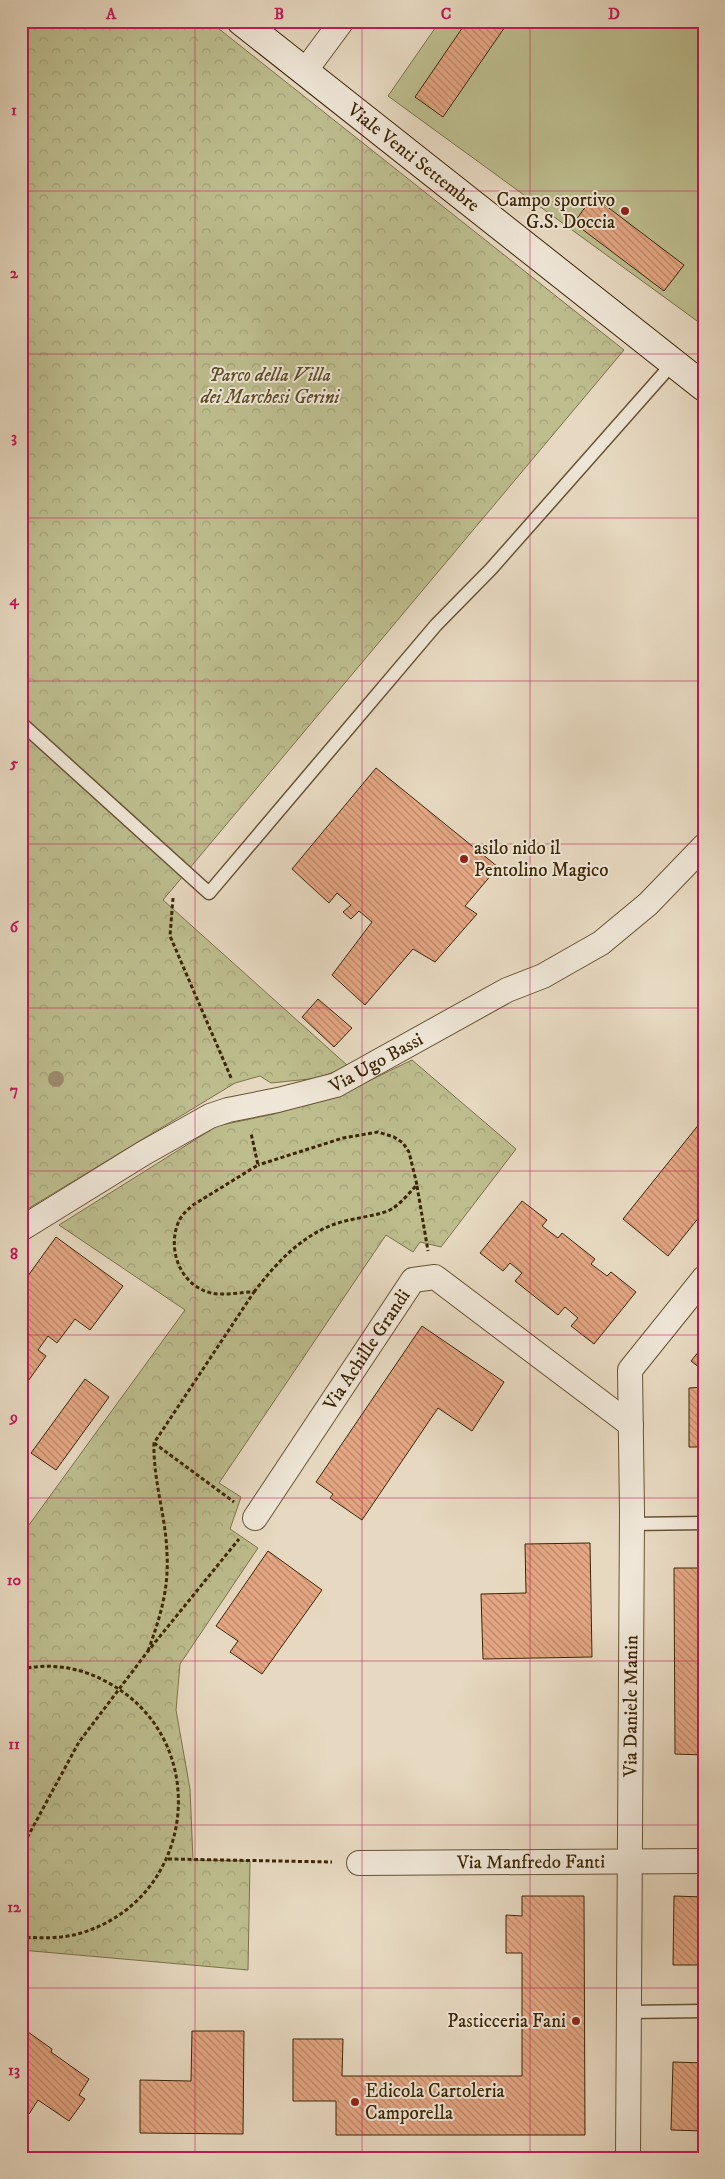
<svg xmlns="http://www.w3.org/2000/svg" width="725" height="2179" font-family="'IM FELL DW Pica',serif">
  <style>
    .park { fill: url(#park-crowns); stroke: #7c7249 }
    .pitch { fill: #bdbd8e; stroke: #7c7249 }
    .building { fill: url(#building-back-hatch); stroke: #3c2604 }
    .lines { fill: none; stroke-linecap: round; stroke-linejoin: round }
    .lane-casing { stroke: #675333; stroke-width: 15 }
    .street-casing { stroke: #675333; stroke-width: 26 }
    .secondary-casing { stroke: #3c2604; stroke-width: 30 }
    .path { stroke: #3c2604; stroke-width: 3; stroke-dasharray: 4 2.5; stroke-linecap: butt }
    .lane { stroke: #efe6d7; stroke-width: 12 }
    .street { stroke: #efe6d7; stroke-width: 24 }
    .secondary { stroke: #efe6d7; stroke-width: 28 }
    .tree { fill: #9b8b6c }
    .grid { fill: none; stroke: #c2185b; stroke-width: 1; stroke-opacity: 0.55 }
    .poi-dot { fill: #8f2418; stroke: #efe6d7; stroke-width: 2 }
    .labels { text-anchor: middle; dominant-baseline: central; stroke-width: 4; stroke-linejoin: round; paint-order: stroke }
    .street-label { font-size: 19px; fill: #3c2604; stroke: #efe6d7 }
    .poi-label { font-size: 19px; fill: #3c2604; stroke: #efe6d7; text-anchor: end }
    .park-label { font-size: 19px; font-style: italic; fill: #5c4c26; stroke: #efe6d7 }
    .neatline { fill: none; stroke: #c2185b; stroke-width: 2 }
    .grid-label { font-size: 16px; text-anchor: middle; font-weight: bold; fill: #c2185b }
  </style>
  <defs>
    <pattern id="park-crowns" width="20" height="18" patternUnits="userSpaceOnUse" patternTransform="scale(1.25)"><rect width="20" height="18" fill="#bdbd8e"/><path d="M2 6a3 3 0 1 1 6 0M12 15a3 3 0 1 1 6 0" fill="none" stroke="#a3a279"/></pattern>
    <pattern id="building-back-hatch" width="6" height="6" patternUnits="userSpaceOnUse" patternTransform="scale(1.25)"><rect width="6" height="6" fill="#e4a683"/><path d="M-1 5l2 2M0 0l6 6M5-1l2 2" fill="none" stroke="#ba8769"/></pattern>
  </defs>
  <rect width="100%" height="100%" fill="#e7d9c1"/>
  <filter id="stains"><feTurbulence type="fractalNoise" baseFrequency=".004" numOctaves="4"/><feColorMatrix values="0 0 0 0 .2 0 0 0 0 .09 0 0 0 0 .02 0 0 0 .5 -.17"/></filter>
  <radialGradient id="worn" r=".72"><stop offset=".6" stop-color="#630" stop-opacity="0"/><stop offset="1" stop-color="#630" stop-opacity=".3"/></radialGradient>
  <g class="park">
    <polygon points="21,21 209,21 624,350 163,900 348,1066 319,1078 271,1083 260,1076 235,1083 21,1213"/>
    <polygon points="412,1060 516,1149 441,1247 420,1242 413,1252 386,1235 219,1483 241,1497 230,1529 258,1548 180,1664 176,1710 190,1789 193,1860 250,1861 248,1970 21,1950 21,1536 185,1310 59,1225 217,1126 274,1114 346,1092"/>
  </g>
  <polygon class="pitch" points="440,21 704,21 704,326 388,96"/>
  <g class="building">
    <polygon points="467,21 509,21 443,117 415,97"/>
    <polygon points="593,196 684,265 664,291 574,223"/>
    <polygon points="376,768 498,867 465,906 477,914 435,962 413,949 365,1005 332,975 372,922 359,911 351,919 343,912 351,905 337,893 329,903 292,869"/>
    <polygon points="318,999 352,1028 334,1047 302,1017"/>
    <polygon points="704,1118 704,1211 668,1256 623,1219"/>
    <polygon points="522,1201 547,1220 542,1226 558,1238 562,1233 595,1259 591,1264 607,1276 611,1272 636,1292 594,1344 571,1326 578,1318 565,1307 558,1315 515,1281 522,1273 510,1263 503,1271 480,1253"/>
    <polygon points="56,1237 123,1286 90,1330 75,1319 57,1343 48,1336 38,1350 46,1356 21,1391 21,1278 25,1280"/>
    <polygon points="422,1326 504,1382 472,1431 438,1408 362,1520 330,1498 333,1494 316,1482"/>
    <polygon points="704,1345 704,1371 691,1361"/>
    <polygon points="85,1379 109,1397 56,1470 31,1453"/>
    <polygon points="704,1387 704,1447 689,1447 689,1388"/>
    <polygon points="590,1543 592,1657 483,1659 481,1594 526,1593 525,1544"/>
    <polygon points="268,1551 322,1590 262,1674 230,1652 238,1641 216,1626"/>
    <polygon points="674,1568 704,1568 704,1755 675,1754"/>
    <polygon points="522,1896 584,1896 585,2135 336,2135 336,2101 293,2101 293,2039 343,2039 342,2076 522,2076 522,1953 506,1953 506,1915 522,1916"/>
    <polygon points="674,1896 704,1897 704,1965 673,1965"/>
    <polygon points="21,2027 52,2049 51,2052 89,2079 79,2095 85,2099 69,2121 38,2100 29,2114 21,2108"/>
    <polygon points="192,2031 244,2031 243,2134 140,2133 140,2080 191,2081"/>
    <polygon points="673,2062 704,2063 704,2131 671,2130"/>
  </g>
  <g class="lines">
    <defs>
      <g id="lane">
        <polyline points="21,723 209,893 436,625 491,569 673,363"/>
        <polyline points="631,1524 704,1523"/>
        <polyline points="628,2012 704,2011"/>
      </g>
      <g id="street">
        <polyline points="305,71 342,21"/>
        <path id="s1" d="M21,1229L144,1153L210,1116L228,1110L278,1100L336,1085L507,990L543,976L601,943L648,904L704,846"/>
        <path id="s2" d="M255,1518L413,1280L435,1277L631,1425"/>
        <path id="s3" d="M359,1863L704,1861"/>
        <path id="s4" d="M628,2158L632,1513L630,1370L704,1278"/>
      </g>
      <g id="secondary">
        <path id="s5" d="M241,21L704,387"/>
      </g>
    </defs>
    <use href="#lane" class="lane-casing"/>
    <use href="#street" class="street-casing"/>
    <use href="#secondary" class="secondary-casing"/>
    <g class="path">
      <polyline points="173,898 170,936 232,1080"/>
      <polyline points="417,1186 428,1251"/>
      <path d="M254,1292C276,1263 301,1236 335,1224C352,1218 371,1217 388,1211C399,1206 408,1194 417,1185L409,1152L403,1143L394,1137L378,1132L343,1138L258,1165"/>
      <polyline points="154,1443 234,1502"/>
      <path d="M148,1651C160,1618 169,1589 167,1554C166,1516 153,1481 154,1443L254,1292C241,1292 224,1296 211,1293C182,1286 168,1253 177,1226C180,1216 186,1211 193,1205L258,1165L251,1133"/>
      <path d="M21,1669C50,1663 79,1667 105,1681C214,1737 198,1898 81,1933C62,1939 41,1938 21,1937"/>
      <polyline points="21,1849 79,1742 148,1651 239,1539"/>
      <polyline points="168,1859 332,1862"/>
    </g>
    <use href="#lane" class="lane"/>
    <use href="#street" class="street"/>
    <use href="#secondary" class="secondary"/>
  </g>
  <circle class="tree" cx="56" cy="1079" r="8"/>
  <path class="grid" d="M195,21V2158M362,21V2158M530,21V2158M21,191H704M21,354H704M21,518H704M21,681H704M21,844H704M21,1008H704M21,1171H704M21,1335H704M21,1498H704M21,1661H704M21,1825H704M21,1988H704"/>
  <g class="poi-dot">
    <circle cx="625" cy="211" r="5"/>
    <circle cx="464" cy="859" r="5"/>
    <circle cx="576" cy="2021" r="5"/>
    <circle cx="355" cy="2102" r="5"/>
  </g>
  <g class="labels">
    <g class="street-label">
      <text stroke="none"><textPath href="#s5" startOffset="220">Viale Venti Settembre</textPath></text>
      <text stroke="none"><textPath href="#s1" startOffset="396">Via Ugo Bassi</textPath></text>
      <text stroke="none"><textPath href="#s2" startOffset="202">Via Achille Grandi</textPath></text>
      <text stroke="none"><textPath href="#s4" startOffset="452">Via Daniele Manin</textPath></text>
      <text stroke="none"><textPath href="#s3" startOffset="172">Via Manfredo Fanti</textPath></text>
    </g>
    <g class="poi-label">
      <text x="615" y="200">Campo sportivo<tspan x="615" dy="22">G.S. Doccia</tspan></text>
      <text x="474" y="848" text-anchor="start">asilo nido il<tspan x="474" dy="22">Pentolino Magico</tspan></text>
      <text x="566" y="2021">Pasticceria Fani</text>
      <text x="365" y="2091" text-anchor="start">Edicola Cartoleria<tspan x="365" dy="22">Camporella</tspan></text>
    </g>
    <g class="park-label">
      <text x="270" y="375">Parco della Villa<tspan x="270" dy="22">dei Marchesi Gerini</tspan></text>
    </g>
  </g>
  <rect width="725" height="2179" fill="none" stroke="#e7d9c1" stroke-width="55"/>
  <rect x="28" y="28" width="670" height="2124" class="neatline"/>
  <g class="grid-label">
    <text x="111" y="19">A</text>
    <text x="279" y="19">B</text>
    <text x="446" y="19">C</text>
    <text x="614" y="19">D</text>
    <text x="14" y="115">1</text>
    <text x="14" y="278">2</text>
    <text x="14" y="442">3</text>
    <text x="14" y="605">4</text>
    <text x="14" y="768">5</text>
    <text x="14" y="932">6</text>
    <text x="14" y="1095">7</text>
    <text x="14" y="1259">8</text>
    <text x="14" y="1422">9</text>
    <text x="14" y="1585">10</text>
    <text x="14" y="1749">11</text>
    <text x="14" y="1912">12</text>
    <text x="14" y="2075">13</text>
  </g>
  <rect width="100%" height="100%" filter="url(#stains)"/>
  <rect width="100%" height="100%" fill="url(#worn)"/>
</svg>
